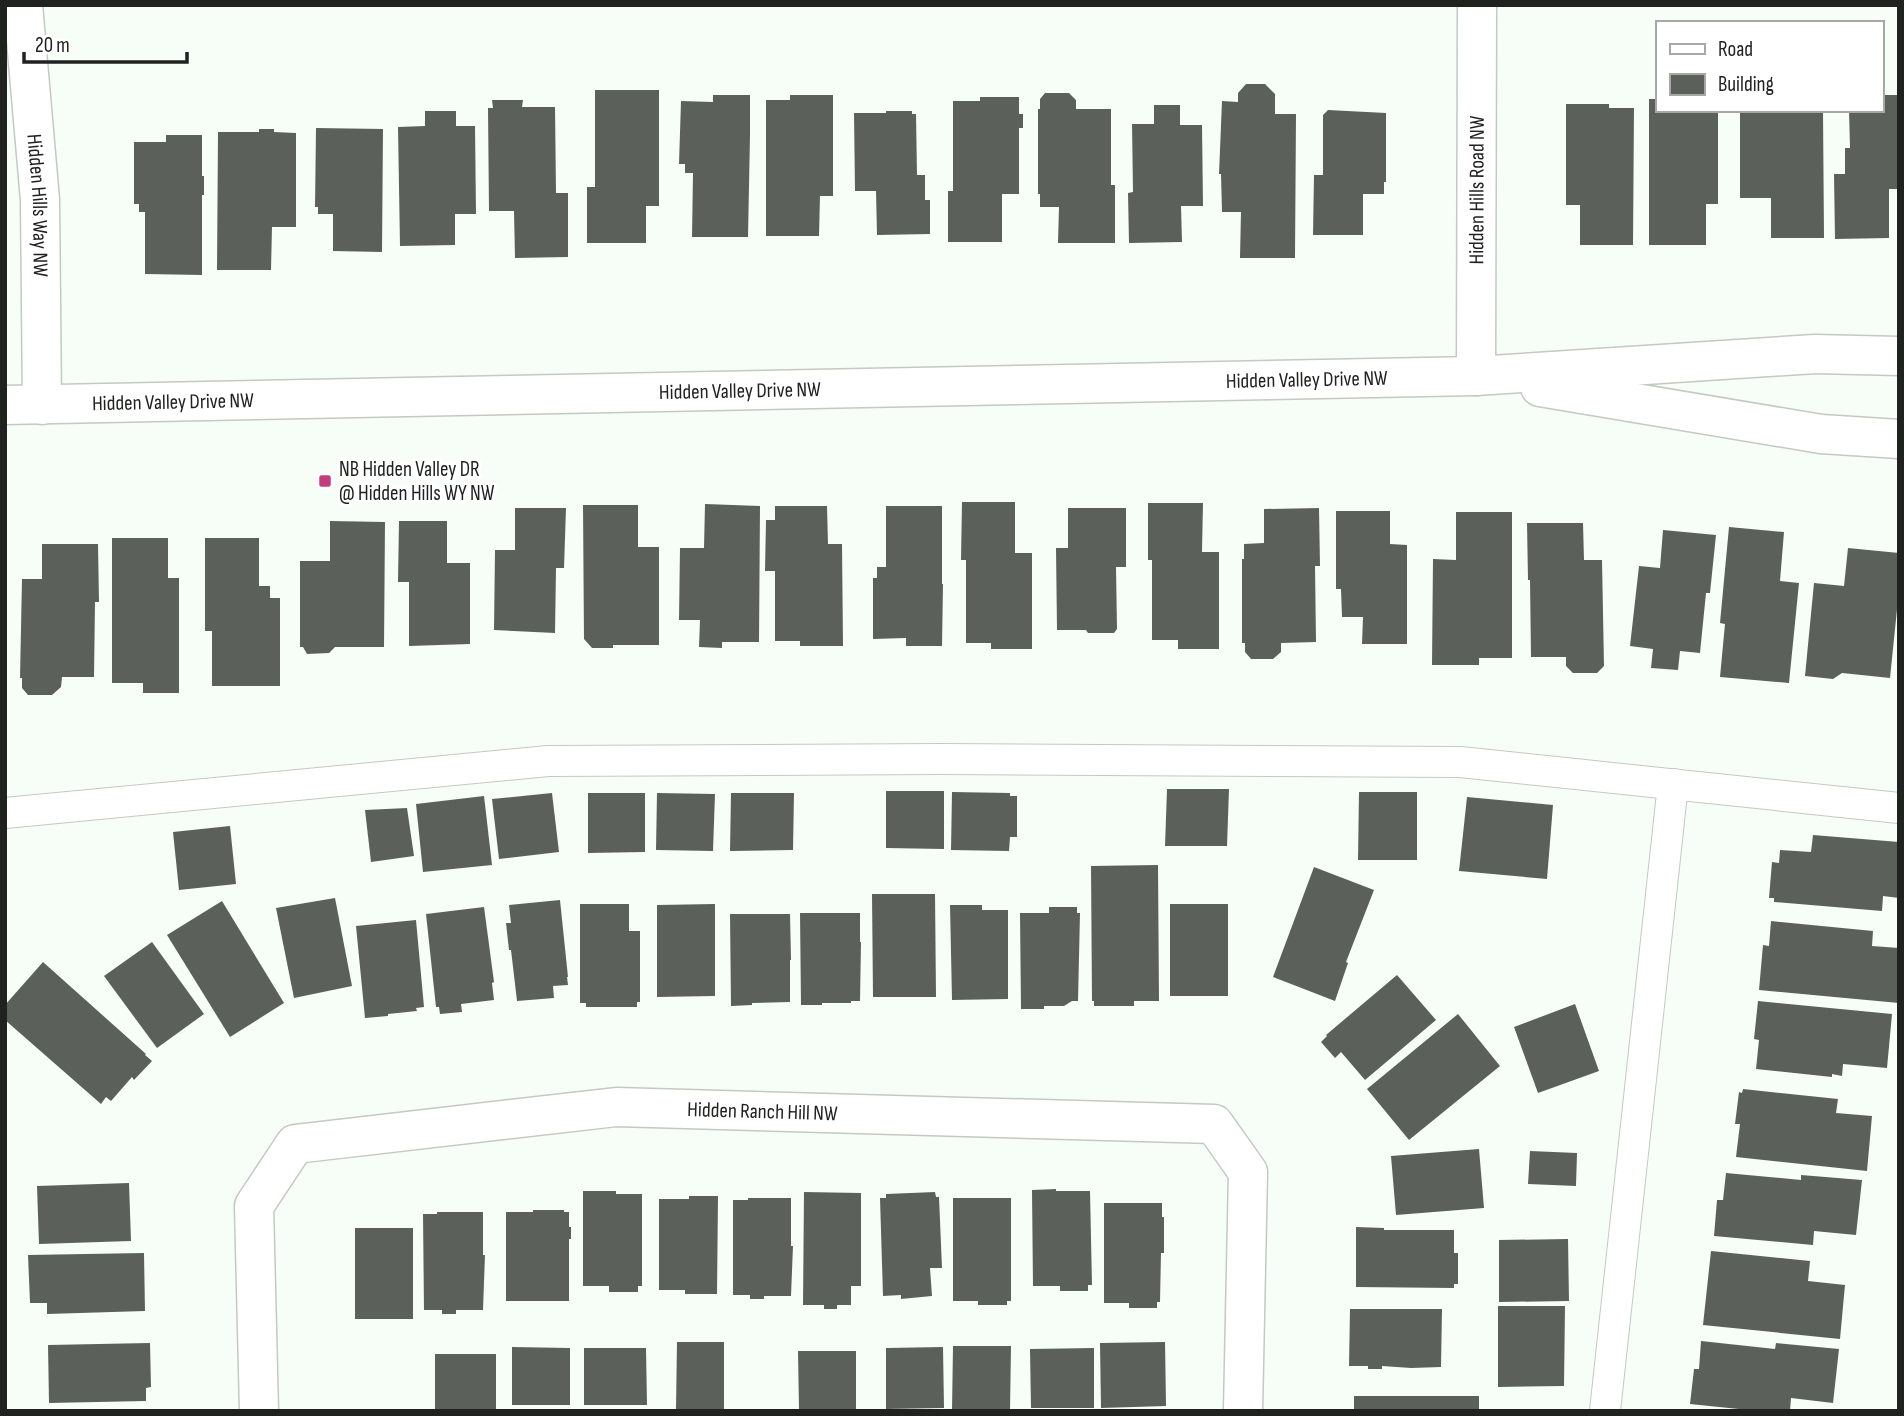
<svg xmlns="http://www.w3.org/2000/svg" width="1904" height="1416" font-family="'Sofia Sans Condensed',sans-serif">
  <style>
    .building { fill: #5b605b }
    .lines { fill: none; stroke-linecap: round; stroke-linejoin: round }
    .service-casing { stroke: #c3c9c3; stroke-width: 32 }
    .minor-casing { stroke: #c3c9c3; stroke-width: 41 }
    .tertiary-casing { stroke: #c3c9c3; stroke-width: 41 }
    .service { stroke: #fff; stroke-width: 30 }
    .minor { stroke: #fff; stroke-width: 38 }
    .tertiary { stroke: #fff; stroke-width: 38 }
    .poi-dot { fill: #c43c7c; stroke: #fff; stroke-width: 2.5 }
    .labels { text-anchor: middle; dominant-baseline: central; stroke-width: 7; stroke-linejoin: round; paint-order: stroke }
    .street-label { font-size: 21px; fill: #202220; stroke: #fff }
    .poi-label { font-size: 21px; fill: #202220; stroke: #fff; text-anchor: start }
  </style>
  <rect width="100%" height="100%" fill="#f7fef8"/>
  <g class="building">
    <polygon points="1246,84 1265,84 1275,94 1275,114 1296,114 1295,258 1240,258 1241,212 1222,212 1221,174 1219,174 1222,101 1238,102 1238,93"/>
    <polygon points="595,90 659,90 659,206 646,206 646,243 587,243 587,187 595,187"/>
    <polygon points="1045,93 1069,93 1076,100 1076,109 1111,109 1111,185 1115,185 1115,243 1058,243 1059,207 1040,207 1040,194 1038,194 1038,109 1040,109 1040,99"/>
    <polygon points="713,95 750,95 750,135 748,237 692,237 693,173 685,173 685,164 679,164 681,101 713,102"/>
    <polygon points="790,95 833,95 833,196 820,196 819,236 766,236 766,100 790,100"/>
    <polygon points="1881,95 1899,95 1899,189 1889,189 1889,238 1835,239 1834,174 1845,174 1845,148 1850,148 1849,110 1881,110"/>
    <polygon points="980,97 1019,97 1019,114 1023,114 1023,128 1019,128 1019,194 1002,194 1002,242 948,242 948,191 953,191 953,101 980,101"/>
    <polygon points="1649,99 1657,99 1657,110 1718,110 1718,204 1706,204 1706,245 1649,245"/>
    <polygon points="492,100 523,100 522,107 555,107 556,193 568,193 568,257 515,258 514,211 489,211 488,108 493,108"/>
    <polygon points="1566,104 1609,104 1609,108 1634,108 1633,245 1580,245 1580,205 1566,205"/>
    <polygon points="1154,105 1180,105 1180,125 1202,125 1203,206 1181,206 1182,242 1129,243 1128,193 1133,192 1132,124 1154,124"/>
    <polygon points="1328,110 1386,113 1386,182 1384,182 1384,194 1363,194 1363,235 1313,235 1314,175 1323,175 1323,115"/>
    <polygon points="1742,110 1823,111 1824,238 1771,238 1771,198 1740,198 1740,112"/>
    <polygon points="425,111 456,111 456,126 475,126 476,214 455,214 455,245 400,246 398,127 425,126"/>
    <polygon points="886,111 912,111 912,114 916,114 917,175 925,175 925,200 930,200 930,234 877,235 876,191 855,191 854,113 886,113"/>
    <polygon points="316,128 383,129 382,252 333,251 333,214 318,214 318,207 315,207"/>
    <polygon points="259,129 274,129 274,132 296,133 296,227 272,227 271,270 217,270 218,132 259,132"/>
    <polygon points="166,135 202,135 202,176 204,176 204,195 202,195 202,275 145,274 145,212 139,212 139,204 134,204 134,142 166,142"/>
    <polygon points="962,502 1015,502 1015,553 1032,553 1032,649 991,649 991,643 966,643 966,560 961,560"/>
    <polygon points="1148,503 1203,503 1202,552 1219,552 1219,649 1178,649 1178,640 1152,640 1152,560 1148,560"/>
    <polygon points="705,504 760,506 759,642 722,642 722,648 699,647 700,620 679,620 680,548 704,548"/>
    <polygon points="583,505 638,505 638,547 659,547 659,645 613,645 613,648 592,648 584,639"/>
    <polygon points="775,506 827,506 828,544 842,544 843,646 800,646 800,641 775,641 775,571 765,571 766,520 775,520"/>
    <polygon points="886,506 942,506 942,584 943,584 942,646 906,646 906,638 873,639 873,578 877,578 877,567 886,567"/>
    <polygon points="515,508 566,508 564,568 556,568 555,633 494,630 495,550 515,550"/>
    <polygon points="1068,508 1126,508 1126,567 1116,567 1117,629 1114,633 1088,633 1086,630 1057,630 1056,548 1068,548"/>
    <polygon points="1319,508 1320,566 1315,566 1316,642 1281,643 1281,652 1273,659 1251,659 1245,652 1245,643 1242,643 1242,559 1244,559 1244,544 1264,543 1264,509"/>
    <polygon points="1336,511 1390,511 1390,544 1407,545 1407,644 1362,644 1363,617 1342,617 1341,589 1336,589"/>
    <polygon points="1456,512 1512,512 1512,658 1479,658 1479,665 1432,665 1433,559 1456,560"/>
    <polygon points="330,521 385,522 384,647 335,647 329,653 307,654 303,647 300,647 300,561 330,561"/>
    <polygon points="399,521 447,521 447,563 470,563 470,644 409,646 409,582 398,582"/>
    <polygon points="1527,523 1583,523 1584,560 1602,560 1604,666 1597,673 1573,673 1566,666 1566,657 1531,657 1530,580 1528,580"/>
    <polygon points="1729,527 1784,532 1780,581 1799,583 1789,683 1720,677 1725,624 1720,623"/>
    <polygon points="1663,530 1716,535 1710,593 1706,593 1700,653 1680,651 1678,670 1651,668 1653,649 1630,646 1639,566 1660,568"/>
    <polygon points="112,538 168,538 168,578 179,578 179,693 143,693 143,683 112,683"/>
    <polygon points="205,538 259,538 259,586 270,586 270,598 280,598 280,686 212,686 212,631 205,631"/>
    <polygon points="42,544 98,544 99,602 95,602 94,677 62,677 61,687 52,695 28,695 22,688 22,678 20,678 22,579 42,579"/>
    <polygon points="1848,548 1899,553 1899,590 1890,678 1842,673 1833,679 1805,676 1814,583 1844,586"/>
    <polygon points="1167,789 1229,789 1227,846 1165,846"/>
    <polygon points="886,791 944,791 944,849 886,848"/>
    <polygon points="952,792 1010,793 1010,796 1017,796 1017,837 1010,837 1009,851 951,850"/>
    <polygon points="1359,792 1417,792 1417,860 1358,860"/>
    <polygon points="552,793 559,852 499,859 492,799"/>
    <polygon points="588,793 645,793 645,852 588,853"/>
    <polygon points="657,793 715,794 713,851 656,850"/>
    <polygon points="731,793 794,793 793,850 730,851"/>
    <polygon points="484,796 492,865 423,872 416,804"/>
    <polygon points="1467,797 1553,805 1547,879 1459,871"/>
    <polygon points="407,808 414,856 371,862 365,810"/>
    <polygon points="230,826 236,884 179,890 173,832"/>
    <polygon points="1813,835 1899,842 1899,898 1883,896 1882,911 1774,902 1774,898 1769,898 1772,862 1779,863 1780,850 1811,852"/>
    <polygon points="1158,865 1159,1001 1134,1001 1134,1006 1094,1006 1094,1001 1092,1001 1091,866"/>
    <polygon points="1314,867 1374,890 1346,962 1348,963 1335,1001 1273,977"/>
    <polygon points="872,894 935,894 936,997 873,997"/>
    <polygon points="335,898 352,986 294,998 276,908"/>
    <polygon points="560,900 568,977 567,977 568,985 553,986 554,998 517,1001 511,950 509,950 506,923 511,923 509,905"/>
    <polygon points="222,901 284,1003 230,1037 167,935"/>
    <polygon points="580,904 629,904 629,931 640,931 640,1002 637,1002 637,1007 586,1007 586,1003 580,1003"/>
    <polygon points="715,904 715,996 657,997 657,905"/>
    <rect x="1170" y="904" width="58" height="92"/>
    <polygon points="950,905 982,905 982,910 1008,910 1008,999 952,1000"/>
    <polygon points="484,907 494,982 492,983 494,1000 461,1004 462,1012 440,1014 439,1007 436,1007 426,914"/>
    <polygon points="1049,907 1077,907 1077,913 1080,913 1078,1001 1072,1001 1064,1006 1044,1006 1044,1009 1021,1009 1020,913 1049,913"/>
    <polygon points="800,913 860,913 860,942 861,942 860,1001 851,1001 851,1003 822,1003 822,1005 801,1005"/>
    <polygon points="730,914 790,914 791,960 790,960 790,1002 752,1003 752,1005 731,1006"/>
    <polygon points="416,920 424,1007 416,1008 417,1011 388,1014 388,1016 365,1018 356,926"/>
    <polygon points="1771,921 1873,931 1872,946 1899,948 1899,1003 1759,990 1763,945 1769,946"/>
    <polygon points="152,942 204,1014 157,1048 104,976"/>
    <polygon points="43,962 146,1054 145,1055 152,1061 134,1080 132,1077 111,1101 106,1097 101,1104 5,1020 5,1005"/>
    <polygon points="1397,975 1436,1020 1365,1080 1341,1052 1335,1058 1321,1042 1327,1036 1326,1035"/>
    <polygon points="1758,1001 1892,1014 1887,1068 1843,1064 1842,1076 1832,1074 1832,1077 1756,1069 1759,1040 1754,1039"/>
    <polygon points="1575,1004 1599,1071 1538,1093 1514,1027"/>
    <polygon points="1458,1014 1500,1066 1409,1140 1367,1089"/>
    <polygon points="1743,1089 1838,1099 1836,1113 1872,1116 1867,1171 1736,1157 1740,1124 1735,1124 1739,1092 1742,1093"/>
    <polygon points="1479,1149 1484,1208 1396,1215 1391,1156"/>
    <polygon points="1530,1151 1577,1153 1576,1186 1528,1184"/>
    <polygon points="1726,1173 1801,1180 1801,1175 1862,1180 1856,1235 1814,1231 1813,1245 1714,1236 1717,1200 1723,1200"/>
    <polygon points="129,1183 131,1241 39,1244 37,1186"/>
    <polygon points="1056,1189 1056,1191 1090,1191 1092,1285 1088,1285 1088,1291 1060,1291 1060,1286 1033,1286 1032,1190"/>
    <polygon points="583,1191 616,1191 616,1194 642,1194 642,1286 638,1286 638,1292 609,1292 609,1286 583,1286"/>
    <polygon points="804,1192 861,1193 861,1286 851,1286 851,1305 837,1305 837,1309 824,1309 824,1305 803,1305"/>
    <polygon points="935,1192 936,1197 939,1197 942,1268 930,1268 932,1296 901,1299 901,1295 883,1296 880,1198 886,1198 886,1194"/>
    <polygon points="689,1196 718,1196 717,1294 685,1294 685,1290 659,1290 659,1199 689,1199"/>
    <polygon points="748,1198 791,1198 791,1246 793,1246 791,1296 764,1296 764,1299 750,1299 750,1295 733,1295 733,1200 748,1200"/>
    <polygon points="953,1198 1011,1198 1011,1301 1007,1301 1007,1305 978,1305 978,1301 953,1301"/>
    <polygon points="1104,1203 1162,1203 1162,1217 1164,1217 1164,1253 1161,1253 1160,1302 1157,1302 1157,1308 1129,1308 1129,1303 1104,1303"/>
    <polygon points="533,1210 564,1210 564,1212 569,1212 569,1227 571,1227 571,1239 569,1239 569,1301 506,1301 506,1212 533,1212"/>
    <polygon points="437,1212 483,1212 483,1255 485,1255 483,1310 456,1310 456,1314 442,1314 442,1310 424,1310 423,1214 437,1214"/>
    <polygon points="1356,1227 1384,1228 1384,1230 1454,1230 1454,1253 1458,1253 1458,1284 1454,1284 1454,1288 1356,1287"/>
    <rect x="355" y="1228" width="58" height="91"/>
    <polygon points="1568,1239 1569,1301 1499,1302 1499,1240"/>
    <polygon points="1711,1251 1810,1261 1808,1281 1845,1285 1840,1339 1703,1325"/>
    <polygon points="144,1253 145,1311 47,1314 47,1303 30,1303 28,1255"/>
    <polygon points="1498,1306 1565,1306 1564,1386 1498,1387"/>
    <polygon points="1350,1309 1442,1309 1441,1367 1411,1368 1382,1366 1382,1369 1368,1369 1368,1366 1349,1366"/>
    <polygon points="1701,1341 1775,1349 1776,1343 1839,1349 1833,1403 1791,1398 1790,1411 1758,1411 1690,1404 1694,1369 1699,1369"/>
    <polygon points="677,1342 724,1342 724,1409 676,1409"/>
    <polygon points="1165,1342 1166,1406 1101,1408 1100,1343"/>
    <polygon points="150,1343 151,1387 146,1388 146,1401 49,1403 48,1345"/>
    <polygon points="953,1346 1011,1346 1010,1411 952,1411"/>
    <polygon points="512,1347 570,1348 570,1405 512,1405"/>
    <polygon points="943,1347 944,1408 886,1409 886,1348"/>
    <polygon points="584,1348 646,1348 647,1405 584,1405"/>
    <polygon points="1094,1348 1094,1408 1031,1408 1030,1349"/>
    <polygon points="798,1351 856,1351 856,1409 799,1409"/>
    <rect x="435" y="1354" width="61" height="57"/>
    <rect x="1354" y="1396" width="125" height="15"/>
  </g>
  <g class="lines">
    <defs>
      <g id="service">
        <polyline points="5,813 548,761 942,759 1460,762 1899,808"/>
        <polyline points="1605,1411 1673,784"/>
      </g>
      <g id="minor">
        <path id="s1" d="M23,5L40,200L42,405"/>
        <path id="s2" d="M1476,376L1477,5"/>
        <path id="s3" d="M259,1411L254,1206L295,1144L616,1107L1214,1124L1248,1172L1243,1411"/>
      </g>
      <g id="tertiary">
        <polyline points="1540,387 1821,434 1899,439"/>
        <path id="s4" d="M5,405L1476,376L1815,354L1899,356"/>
      </g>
    </defs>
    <use href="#service" class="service-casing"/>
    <use href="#minor" class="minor-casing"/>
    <use href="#tertiary" class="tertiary-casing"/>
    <use href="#service" class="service"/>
    <use href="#minor" class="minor"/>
    <use href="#tertiary" class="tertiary"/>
  </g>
  <rect class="poi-dot" x="318" y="474" width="14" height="14" rx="3.5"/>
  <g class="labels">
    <g class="street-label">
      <text stroke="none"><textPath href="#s2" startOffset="186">Hidden Hills Road NW</textPath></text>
      <text stroke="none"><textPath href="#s1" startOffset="201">Hidden Hills Way NW</textPath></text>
      <text stroke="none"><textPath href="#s4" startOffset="1302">Hidden Valley Drive NW</textPath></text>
      <text stroke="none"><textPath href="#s4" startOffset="735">Hidden Valley Drive NW</textPath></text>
      <text stroke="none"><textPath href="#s4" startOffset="168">Hidden Valley Drive NW</textPath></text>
      <text stroke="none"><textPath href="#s3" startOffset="749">Hidden Ranch Hill NW</textPath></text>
    </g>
    <g class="poi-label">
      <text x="339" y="469">NB Hidden Valley DR<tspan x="339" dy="24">@ Hidden Hills WY NW</tspan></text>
    </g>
  </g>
  <rect width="1904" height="1416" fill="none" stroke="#202220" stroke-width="14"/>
  <rect x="1656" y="21" width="228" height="91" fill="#ffffff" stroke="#a6a7a6" stroke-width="2"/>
  <rect x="1670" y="44" width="35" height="10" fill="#ffffff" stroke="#a6a7a6" stroke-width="2"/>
  <text x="1718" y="56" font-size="21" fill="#202220">Road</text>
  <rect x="1670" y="74" width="35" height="21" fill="#5b605b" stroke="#a6a7a6" stroke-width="2"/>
  <text x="1718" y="91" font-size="21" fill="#202220">Building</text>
  <path d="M24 52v10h163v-10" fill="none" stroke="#202220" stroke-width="3.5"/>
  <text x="35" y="52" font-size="21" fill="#202220" stroke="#ffffff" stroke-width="5" paint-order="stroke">20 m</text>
</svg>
